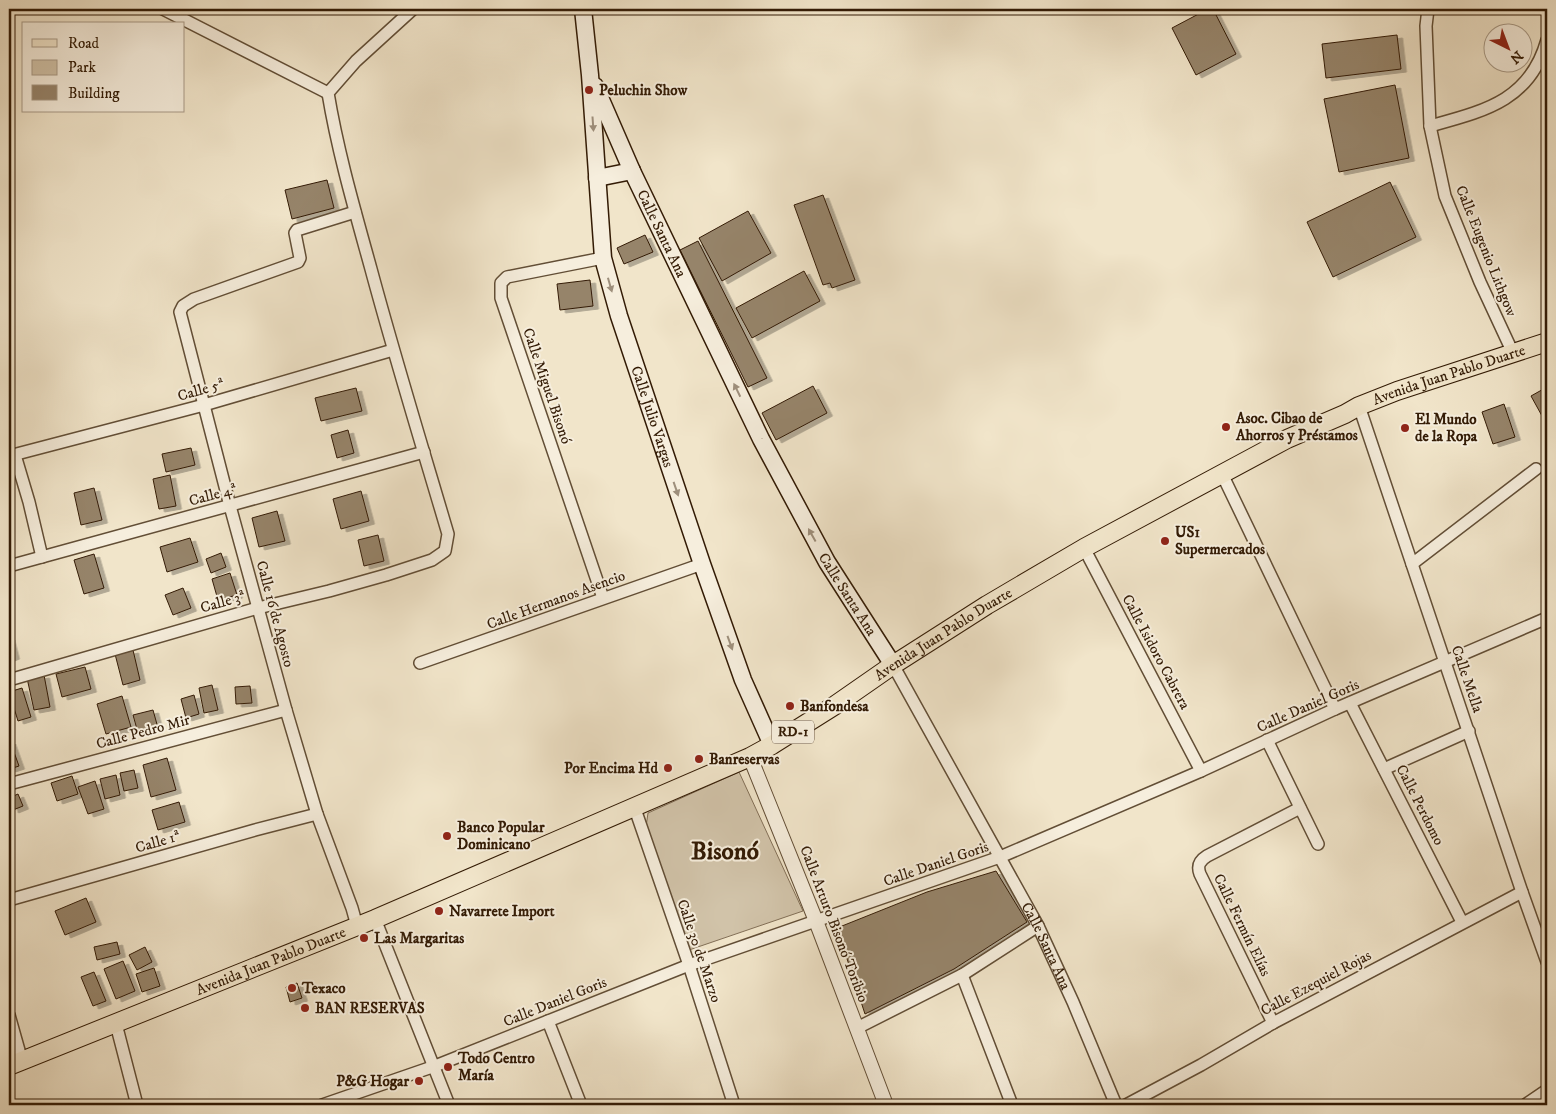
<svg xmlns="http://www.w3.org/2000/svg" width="1556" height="1114" font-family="'IM FELL DW Pica',serif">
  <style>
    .green { fill: #d1c3a9; stroke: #826f57 }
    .building { fill: #96846b; stroke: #331b05; filter: url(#shadow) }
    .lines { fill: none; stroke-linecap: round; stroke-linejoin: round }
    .minor-casing { stroke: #624e36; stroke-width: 14 }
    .tertiary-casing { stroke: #624e36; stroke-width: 16 }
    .secondary-casing { stroke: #331b05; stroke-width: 19 }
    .primary-casing { stroke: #331b05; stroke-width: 20 }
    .minor { stroke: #f6eedd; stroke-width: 11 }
    .tertiary { stroke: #f6eedd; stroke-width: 14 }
    .secondary { stroke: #f6eedd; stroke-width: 16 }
    .primary { stroke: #f1e5ca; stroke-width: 18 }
    .oneway { fill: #9e8f7c }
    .poi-dot { fill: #8f2418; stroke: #f6eedd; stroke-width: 2 }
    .labels { text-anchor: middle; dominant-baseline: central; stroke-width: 4; stroke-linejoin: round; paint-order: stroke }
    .shield { fill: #f6eedd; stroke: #6e5a46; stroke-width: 1 }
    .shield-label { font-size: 14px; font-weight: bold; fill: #331b05 }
    .poi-label { font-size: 15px; font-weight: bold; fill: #331b05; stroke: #f6eedd; text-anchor: start }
    .street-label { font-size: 15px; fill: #331b05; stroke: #f6eedd }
    .town-label { font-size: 25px; font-weight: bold; fill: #331b05; stroke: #f6eedd }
  </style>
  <defs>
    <filter id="shadow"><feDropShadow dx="5.5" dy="3" stdDeviation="0" flood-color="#0004"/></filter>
  </defs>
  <rect width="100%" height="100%" fill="#f1e5ca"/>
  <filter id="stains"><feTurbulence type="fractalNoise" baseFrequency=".004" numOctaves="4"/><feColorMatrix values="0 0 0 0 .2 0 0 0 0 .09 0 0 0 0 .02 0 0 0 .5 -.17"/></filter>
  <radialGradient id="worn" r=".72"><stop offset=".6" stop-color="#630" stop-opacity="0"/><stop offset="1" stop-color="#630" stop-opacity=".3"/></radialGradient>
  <polygon class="green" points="739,772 803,911 689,950 646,827 648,813"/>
  <g class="building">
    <polygon points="1208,9 1213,9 1236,54 1196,75 1172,28"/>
    <polygon points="1397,35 1401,69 1326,78 1322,44"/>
    <polygon points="1395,85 1409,158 1339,172 1324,99"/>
    <polygon points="327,180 334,208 292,219 285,190"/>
    <polygon points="1390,182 1416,237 1333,277 1307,222"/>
    <polygon points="823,195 855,280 832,288 830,283 823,285 794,205"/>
    <polygon points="748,211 771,253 722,281 699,238"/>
    <polygon points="645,235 653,252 624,264 617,248"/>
    <polygon points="698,241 767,378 748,387 680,250"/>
    <polygon points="804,271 820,301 752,338 736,308"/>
    <polygon points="590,280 593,306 560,310 557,284"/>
    <polygon points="813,386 827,413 776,440 762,413"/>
    <polygon points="1547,387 1547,425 1531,396"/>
    <polygon points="356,388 362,411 321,421 315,398"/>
    <polygon points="1504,404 1515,437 1493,444 1482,412"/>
    <polygon points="348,430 354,453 337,458 331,435"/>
    <polygon points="191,448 195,465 166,472 162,454"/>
    <polygon points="170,475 176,506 159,509 153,479"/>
    <polygon points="94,488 102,520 81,525 74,493"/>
    <polygon points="361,491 369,521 341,529 333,499"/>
    <polygon points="277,511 285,541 259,547 252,518"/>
    <polygon points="378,535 384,561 364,566 358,540"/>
    <polygon points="190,538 198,562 167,572 160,547"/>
    <polygon points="221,553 226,567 211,573 206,559"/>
    <polygon points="94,554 104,588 84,594 74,560"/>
    <polygon points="230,573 237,595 218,600 212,579"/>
    <polygon points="183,588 191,608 173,615 165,595"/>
    <polygon points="9,637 14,656 9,658"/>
    <polygon points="133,650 140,680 123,685 115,654"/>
    <polygon points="85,667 91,689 62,697 56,674"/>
    <polygon points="44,675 50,707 34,710 27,678"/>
    <polygon points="212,685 218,710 204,713 199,688"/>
    <polygon points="250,686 252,703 236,704 235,687"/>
    <polygon points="22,688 31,717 18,721 9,692"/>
    <polygon points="194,695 199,714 186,718 181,699"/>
    <polygon points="122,696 131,727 106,734 97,704"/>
    <polygon points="153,710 158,728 138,733 133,715"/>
    <polygon points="10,741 19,766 10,769 9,765 9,742"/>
    <polygon points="167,758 176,790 151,797 143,765"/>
    <polygon points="134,770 138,788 124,791 120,773"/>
    <polygon points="116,775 120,795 105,799 100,779"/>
    <polygon points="72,776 78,794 57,801 51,783"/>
    <polygon points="95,781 104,809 88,814 78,787"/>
    <polygon points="18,794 23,806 13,810 9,798"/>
    <polygon points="179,802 185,822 158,830 152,810"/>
    <polygon points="996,871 1027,922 954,969 865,1014 837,928 927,892"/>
    <polygon points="86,898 96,922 65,935 55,911"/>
    <polygon points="117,942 120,954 97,960 94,947"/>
    <polygon points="145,947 152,962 137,970 129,955"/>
    <polygon points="123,961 135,991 116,999 104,969"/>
    <polygon points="154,968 160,986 142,992 136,974"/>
    <polygon points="94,972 106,1001 93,1006 81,977"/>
    <polygon points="297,983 302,998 290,1002 286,987"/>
  </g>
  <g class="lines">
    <defs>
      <g id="minor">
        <polyline points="163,9 328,93"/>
        <polyline points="1428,9 1426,26 1430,126 1445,196 1480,282 1513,353"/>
        <path d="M1430,126C1484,111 1530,101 1547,40"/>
        <polyline points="355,212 297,230 295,233 300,258 298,262 194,299 183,306 180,312 230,506 286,710 317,814 352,908 357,926"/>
        <polyline points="603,258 507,277 501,283 501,298 603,598"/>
        <polyline points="1359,406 1522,892 1547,962"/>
        <polyline points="15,455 29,502 42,557"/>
        <polyline points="9,456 204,405 393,350"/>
        <polyline points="1222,474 1335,709"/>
        <polyline points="1084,548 1201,771"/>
        <polyline points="1412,564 1536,469"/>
        <polyline points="9,566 424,452"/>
        <polyline points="420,663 702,564"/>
        <path id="s1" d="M893,665L1038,926L1073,1002L1116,1105"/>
        <path d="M9,680L258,608L329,591L386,575L432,560L445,551L448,534C422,446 395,358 371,269C355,211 338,153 328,93L356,61L413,9"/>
        <polyline points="1350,703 1462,922"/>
        <polyline points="1267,740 1318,844"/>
        <polyline points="1384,769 1469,731"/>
        <polyline points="9,784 286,710"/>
        <polyline points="634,806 689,965 734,1105"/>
        <polyline points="9,900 255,830 317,814"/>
        <polyline points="375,919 449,1105"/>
        <polyline points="962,975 1012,1105"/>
        <polyline points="9,1015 22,1061"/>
        <polyline points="548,1021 581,1105"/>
        <path d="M1273,1023L1200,874C1197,866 1199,861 1207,856L1300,808"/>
        <polyline points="116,1024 137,1105"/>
        <polyline points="857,1028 962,975 1038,926"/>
        <polyline points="322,1105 435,1066 689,965 1000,857 1201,771 1335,709 1547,618"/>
        <polyline points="1126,1105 1201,1065 1273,1023 1522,892"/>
        <polyline points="1525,1105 1547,1090"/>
      </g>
      <polyline id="tertiary" points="750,757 816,921 886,1105"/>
      <g id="secondary">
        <path id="s2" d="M583,9L590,75L603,258L619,316L702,564L743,680L772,745"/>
        <path id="s3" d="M595,86L632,171L761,439L827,562L893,665"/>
        <polyline points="597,178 632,171"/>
      </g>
      <g id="primary">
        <path id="s4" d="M9,1066L375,919L750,757L772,745L834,706L893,665L987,605L1084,548L1287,439L1345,414L1359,406L1397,391L1547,342"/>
      </g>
    </defs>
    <use href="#minor" class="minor-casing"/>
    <use href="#tertiary" class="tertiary-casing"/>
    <use href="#secondary" class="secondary-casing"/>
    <use href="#primary" class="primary-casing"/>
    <use href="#minor" class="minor"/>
    <use href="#tertiary" class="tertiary"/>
    <use href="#secondary" class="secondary"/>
    <use href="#primary" class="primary"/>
  </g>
  <defs><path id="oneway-solid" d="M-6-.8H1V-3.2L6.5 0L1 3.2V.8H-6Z" transform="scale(1.25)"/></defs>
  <g class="oneway">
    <use href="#oneway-solid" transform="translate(593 124) rotate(86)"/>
    <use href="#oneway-solid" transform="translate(610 285) rotate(74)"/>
    <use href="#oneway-solid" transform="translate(737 390) rotate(-116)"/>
    <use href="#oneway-solid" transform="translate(676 489) rotate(71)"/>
    <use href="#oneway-solid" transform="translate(812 535) rotate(-119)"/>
    <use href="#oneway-solid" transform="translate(730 643) rotate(70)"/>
  </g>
  <g class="poi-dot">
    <circle cx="589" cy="90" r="5"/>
    <circle cx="1226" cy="427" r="5"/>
    <circle cx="1405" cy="428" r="5"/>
    <circle cx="1165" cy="541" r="5"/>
    <circle cx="790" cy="706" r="5"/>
    <circle cx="699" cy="759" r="5"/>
    <circle cx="668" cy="768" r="5"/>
    <circle cx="447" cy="836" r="5"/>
    <circle cx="439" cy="911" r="5"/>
    <circle cx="364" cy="938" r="5"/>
    <circle cx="292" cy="988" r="5"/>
    <circle cx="305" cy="1008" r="5"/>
    <circle cx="448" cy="1067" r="5"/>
    <circle cx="419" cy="1081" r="5"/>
  </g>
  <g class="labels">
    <rect class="shield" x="772" y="720.5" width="42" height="23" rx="4"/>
    <g class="shield-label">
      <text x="793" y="732">RD-1</text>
    </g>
    <g class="poi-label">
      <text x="599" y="90">Peluchin Show</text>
      <text x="1236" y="418">Asoc. Cibao de<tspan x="1236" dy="17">Ahorros y Préstamos</tspan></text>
      <text x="1415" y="419">El Mundo<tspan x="1415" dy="17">de la Ropa</tspan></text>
      <text x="1175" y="532">US1<tspan x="1175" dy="17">Supermercados</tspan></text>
      <text x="800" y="706">Banfondesa</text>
      <text x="709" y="759">Banreservas</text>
      <text x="658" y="768" text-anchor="end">Por Encima Hd</text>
      <text x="457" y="827">Banco Popular<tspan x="457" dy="17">Dominicano</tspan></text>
      <text x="449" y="911">Navarrete Import</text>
      <text x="374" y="938">Las Margaritas</text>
      <text x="302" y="988">Texaco</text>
      <text x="315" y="1008">BAN RESERVAS</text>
      <text x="458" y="1058">Todo Centro<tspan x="458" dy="17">María</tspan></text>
      <text x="409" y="1081" text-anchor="end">P&amp;G Hogar</text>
    </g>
    <g class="street-label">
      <text stroke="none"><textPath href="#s3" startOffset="162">Calle Santa Ana</textPath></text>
      <text transform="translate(1486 251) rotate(68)">Calle Eugenio Lithgow</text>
      <text stroke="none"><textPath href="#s4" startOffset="1602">Avenida Juan Pablo Duarte</textPath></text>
      <text transform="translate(547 386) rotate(71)">Calle Miguel Bisonó</text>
      <text transform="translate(201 390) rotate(-16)">Calle 5ª</text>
      <text stroke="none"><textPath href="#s2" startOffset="416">Calle Julio Vargas</textPath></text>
      <text transform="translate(213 495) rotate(-15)">Calle 4ª</text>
      <text stroke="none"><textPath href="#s3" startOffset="568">Calle Santa Ana</textPath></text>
      <text transform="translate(556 600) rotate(-20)">Calle Hermanos Asencio</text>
      <text transform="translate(223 602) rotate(-16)">Calle 3ª</text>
      <text transform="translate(275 614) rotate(75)">Calle 16 de Agosto</text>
      <text stroke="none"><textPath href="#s4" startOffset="1032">Avenida Juan Pablo Duarte</textPath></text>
      <text transform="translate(1156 652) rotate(62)">Calle Isidoro Cabrera</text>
      <text transform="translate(1467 679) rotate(71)">Calle Mella</text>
      <text transform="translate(1308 706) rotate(-24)">Calle Daniel Goris</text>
      <text transform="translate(143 732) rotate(-15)">Calle Pedro Mir</text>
      <text transform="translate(1420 805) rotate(63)">Calle Perdomo</text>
      <text transform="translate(158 842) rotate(-16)">Calle 1ª</text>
      <text transform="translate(936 864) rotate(-19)">Calle Daniel Goris</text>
      <text transform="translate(834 924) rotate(69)">Calle Arturo Bisonó Toribio</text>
      <text transform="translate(1242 925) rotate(64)">Calle Fermín Elías</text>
      <text stroke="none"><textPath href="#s1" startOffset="320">Calle Santa Ana</textPath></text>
      <text transform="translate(699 951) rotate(71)">Calle 30 de Marzo</text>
      <text stroke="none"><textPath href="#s4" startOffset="282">Avenida Juan Pablo Duarte</textPath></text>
      <text transform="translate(1316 983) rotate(-28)">Calle Ezequiel Rojas</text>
      <text transform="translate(555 1002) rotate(-22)">Calle Daniel Goris</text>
    </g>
    <g class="town-label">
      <text x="725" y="851">Bisonó</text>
    </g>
  </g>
  <rect width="1556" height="1114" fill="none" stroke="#f1e5ca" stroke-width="30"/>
  <rect x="10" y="10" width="1536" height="1094" fill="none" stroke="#331b05" stroke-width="2.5"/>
  <rect x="15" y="15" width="1526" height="1084" fill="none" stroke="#331b05"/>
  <rect x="22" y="22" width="162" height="90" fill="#f6eedd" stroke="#a89a87"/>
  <rect x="32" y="39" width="25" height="8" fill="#f1e5ca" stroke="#a89a87"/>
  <text x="68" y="48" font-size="15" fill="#331b05">Road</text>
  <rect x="32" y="60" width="25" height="15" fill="#d1c3a9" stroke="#a89a87"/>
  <text x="68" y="72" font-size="15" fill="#331b05">Park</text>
  <rect x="32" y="85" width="25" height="15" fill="#96846b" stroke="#a89a87"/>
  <text x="68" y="98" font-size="15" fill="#331b05">Building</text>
  <g transform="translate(1508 48) rotate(138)"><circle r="24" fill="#f6eedd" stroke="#a89a87"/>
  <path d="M0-4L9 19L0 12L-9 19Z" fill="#8f2418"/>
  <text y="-8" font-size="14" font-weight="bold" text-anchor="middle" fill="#331b05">N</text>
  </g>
  <rect width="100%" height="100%" filter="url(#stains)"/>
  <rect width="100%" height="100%" fill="url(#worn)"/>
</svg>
